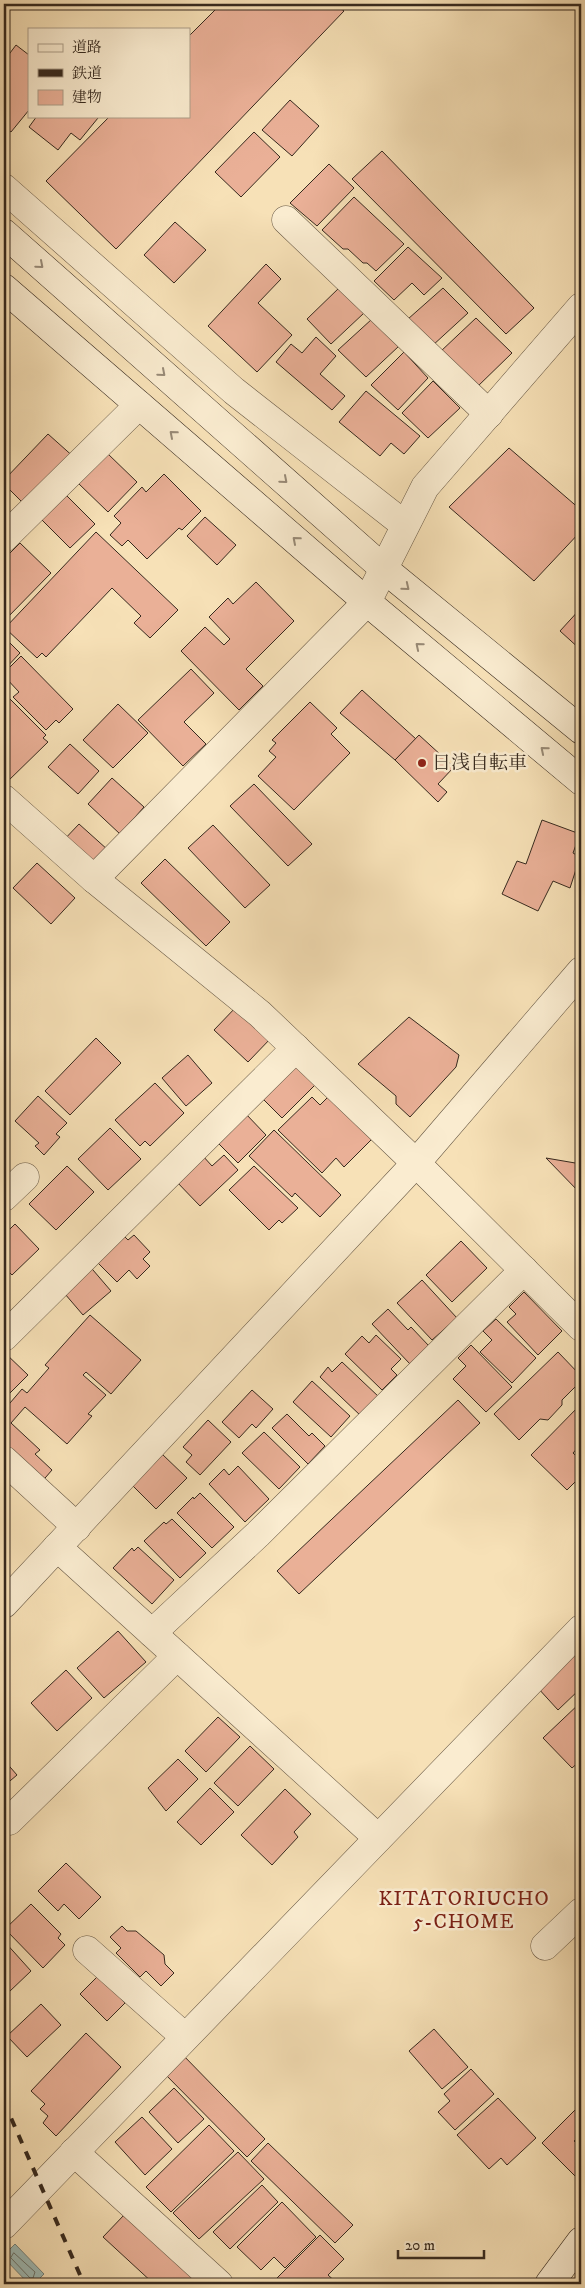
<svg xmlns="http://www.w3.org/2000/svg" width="585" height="2288" font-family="'IM FELL DW Pica','Noto Serif JP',serif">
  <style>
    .water { fill: #9fbcb7; stroke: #75817a }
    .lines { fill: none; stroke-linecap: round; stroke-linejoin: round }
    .shore { stroke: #6a726a; stroke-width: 1 }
    .building { fill: #eab097; stroke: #36291e }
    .street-casing { stroke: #665744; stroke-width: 29 }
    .secondary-casing { stroke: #36291e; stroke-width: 29 }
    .street { stroke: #faecd0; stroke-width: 28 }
    .secondary { stroke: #faecd0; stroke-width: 28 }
    .rail { stroke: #36291e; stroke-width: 4; stroke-dasharray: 9 9; stroke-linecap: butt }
    .oneway { stroke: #988a77 }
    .poi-dot { fill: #8f2418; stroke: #faecd0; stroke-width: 2 }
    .labels { text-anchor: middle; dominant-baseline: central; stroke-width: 5; stroke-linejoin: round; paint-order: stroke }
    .poi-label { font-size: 19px; fill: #36291e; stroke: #faecd0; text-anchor: start }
    .neighbourhood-label { font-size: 20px; letter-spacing: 1px; fill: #7a1f14; stroke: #faecd0 }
  </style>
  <rect width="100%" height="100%" fill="#f7e1b7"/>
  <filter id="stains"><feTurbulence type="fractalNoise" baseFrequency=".004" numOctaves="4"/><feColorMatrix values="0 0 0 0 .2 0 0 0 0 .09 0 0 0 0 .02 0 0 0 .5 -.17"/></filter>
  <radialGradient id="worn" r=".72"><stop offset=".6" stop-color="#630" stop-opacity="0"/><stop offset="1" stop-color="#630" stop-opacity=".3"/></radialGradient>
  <polygon class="water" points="15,2244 44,2274 34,2284 29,2284 4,2258 4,2255"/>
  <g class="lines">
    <polygon class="shore" points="14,2253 35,2272 33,2278 30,2278 11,2258"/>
  </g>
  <g class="building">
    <polygon points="221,4 335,4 344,11 116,249 46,181 110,116 189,116 189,36"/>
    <polygon points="16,45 29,55 29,110 11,132 4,127 4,61"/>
    <polygon points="290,100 319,126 292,156 262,130"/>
    <polygon points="37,116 96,116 98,118 80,140 71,133 58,150 29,127"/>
    <polygon points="254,132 280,157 241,197 215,172"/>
    <polygon points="382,151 534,308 506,334 352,179"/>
    <polygon points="329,164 354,188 317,226 290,203"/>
    <polygon points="354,197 404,244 376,271 367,263 363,263 348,249 343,249 322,230"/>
    <polygon points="175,222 206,250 174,283 144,255"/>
    <polygon points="408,247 442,278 424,295 412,283 394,300 374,281"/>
    <polygon points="266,264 281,279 258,303 292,335 257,372 208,326"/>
    <polygon points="340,287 364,313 331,344 307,319"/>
    <polygon points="443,288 468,313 432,346 408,319"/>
    <polygon points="476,318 512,353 476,388 440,352"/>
    <polygon points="372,319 399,346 366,377 338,350"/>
    <polygon points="316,337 336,356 320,374 345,396 332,410 276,362 291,344 302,353"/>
    <polygon points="404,352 428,378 398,410 371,385"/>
    <polygon points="433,381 460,408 428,438 402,413"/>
    <polygon points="366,391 420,436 404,454 391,443 380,456 339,422"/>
    <polygon points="48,434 76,459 24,504 4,484 4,480"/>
    <polygon points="509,448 581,510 581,531 534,581 449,507"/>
    <polygon points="107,453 137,482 108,512 78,483"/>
    <polygon points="164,474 201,511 182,530 179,528 147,559 128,540 122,546 110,535 121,523 114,516 142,487 146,492"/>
    <polygon points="66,495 95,524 70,548 41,519"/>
    <polygon points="205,517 236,545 217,565 187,536"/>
    <polygon points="96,532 178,610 150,638 134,623 141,616 112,588 46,657 42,653 37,658 5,628"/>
    <polygon points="20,543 51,573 5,620 4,559"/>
    <polygon points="256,582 294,621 246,669 263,686 239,710 181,651 205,627 224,645 230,639 209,617 228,598 233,604"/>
    <polygon points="581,608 581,650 560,631"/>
    <polygon points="4,637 20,653 4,670"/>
    <polygon points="21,656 73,709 59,723 56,720 46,730 13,697 19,692 4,676 4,673"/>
    <polygon points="191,669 214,693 184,722 206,744 183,766 138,720"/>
    <polygon points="362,690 416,739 395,760 340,713"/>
    <polygon points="6,695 46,735 43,738 48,742 6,783 4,781 4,698"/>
    <polygon points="310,702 337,728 331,734 350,753 294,810 258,776 276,757 269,751 276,743 272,740"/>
    <polygon points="118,704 148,733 113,768 83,740"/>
    <polygon points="419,735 454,767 438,784 447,792 438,802 395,760"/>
    <polygon points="70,744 99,771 78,794 48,767"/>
    <polygon points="112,778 144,807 120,834 88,804"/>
    <polygon points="254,784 312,844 288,866 230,806"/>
    <polygon points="542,820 580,834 573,853 580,857 570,888 553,881 538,911 502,894 517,861 526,864"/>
    <polygon points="79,824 108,850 90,870 61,843"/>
    <polygon points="213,825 270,885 245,908 188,848"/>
    <polygon points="165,859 230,922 206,946 141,883"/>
    <polygon points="37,863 75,898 51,924 13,888"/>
    <polygon points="238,1005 272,1037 248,1062 214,1030"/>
    <polygon points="409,1017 459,1055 456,1067 410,1117 396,1104 396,1096 358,1064"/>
    <polygon points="96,1038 121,1063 70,1115 45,1091"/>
    <polygon points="188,1055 212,1083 186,1106 162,1078"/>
    <polygon points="296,1064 316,1084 282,1118 262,1098"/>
    <polygon points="155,1083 184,1113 150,1146 145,1141 140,1146 115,1120"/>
    <polygon points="38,1096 67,1123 56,1134 60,1137 44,1155 35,1146 39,1143 15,1121"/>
    <polygon points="329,1096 373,1138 344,1167 336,1158 322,1173 278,1130 312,1097 320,1105"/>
    <polygon points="245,1113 266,1135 238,1163 216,1141"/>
    <polygon points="110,1128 141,1159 108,1190 78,1159"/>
    <polygon points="274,1130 341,1195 320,1217 295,1193 292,1197 249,1156"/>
    <polygon points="202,1155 212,1166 224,1155 238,1170 200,1206 175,1180"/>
    <polygon points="546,1158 581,1164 581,1194"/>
    <polygon points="67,1166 94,1192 56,1230 29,1204"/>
    <polygon points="254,1166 298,1208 282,1223 279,1220 269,1230 229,1190"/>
    <polygon points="15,1224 39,1249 12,1275 4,1267 4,1235"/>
    <polygon points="119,1231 128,1240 134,1235 150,1252 143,1259 150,1266 137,1279 129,1270 117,1282 92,1257"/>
    <polygon points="461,1241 487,1268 452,1302 426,1275"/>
    <polygon points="87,1263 111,1291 83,1315 59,1287"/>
    <polygon points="422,1280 457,1318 432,1340 397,1303"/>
    <polygon points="524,1292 562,1331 538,1355 507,1322 516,1314 509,1307"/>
    <polygon points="388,1309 408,1330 411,1327 429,1346 410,1364 372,1324"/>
    <polygon points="90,1315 141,1360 111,1394 86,1372 83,1375 106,1395 88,1414 92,1416 67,1444 25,1407 11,1423 40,1450 35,1454 52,1470 39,1485 4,1454 4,1410 22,1389 27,1393 49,1368 45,1365"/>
    <polygon points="496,1319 536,1358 512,1383 480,1352 492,1340 483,1331"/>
    <polygon points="376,1335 401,1359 391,1369 397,1375 382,1390 345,1354 362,1336 369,1343"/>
    <polygon points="471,1345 512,1387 486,1412 453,1379 466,1366 458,1358"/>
    <polygon points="4,1352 28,1375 4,1399"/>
    <polygon points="558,1352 581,1376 581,1381 562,1400 562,1405 548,1420 540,1419 519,1440 494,1414"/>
    <polygon points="342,1362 379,1397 361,1416 320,1377 328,1367 332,1372"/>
    <polygon points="312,1381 350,1416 331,1437 293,1402"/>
    <polygon points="252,1390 273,1409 256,1428 252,1424 239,1438 222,1422"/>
    <polygon points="458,1400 480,1423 299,1594 277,1571"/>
    <polygon points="581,1404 581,1444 573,1453 581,1461 581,1476 567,1490 531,1455"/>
    <polygon points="287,1414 309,1436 312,1433 325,1446 308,1464 272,1428"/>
    <polygon points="208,1420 231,1442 200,1475 186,1462 192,1455 183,1447"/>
    <polygon points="264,1432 300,1467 279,1489 242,1453"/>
    <polygon points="162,1454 187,1478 156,1509 131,1484"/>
    <polygon points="238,1466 269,1499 245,1522 209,1484 224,1469 229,1475"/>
    <polygon points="200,1493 234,1527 212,1548 177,1513 193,1497 194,1499"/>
    <polygon points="172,1519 206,1553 180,1578 144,1541 164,1522 166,1524"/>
    <polygon points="138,1547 174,1580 152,1604 113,1568 132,1548 134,1551"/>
    <polygon points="118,1631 146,1662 104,1698 77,1668"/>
    <polygon points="581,1646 581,1688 558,1710 537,1687"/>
    <polygon points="66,1670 92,1698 57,1731 31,1703"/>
    <polygon points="581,1702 581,1760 572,1768 543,1738"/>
    <polygon points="218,1717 240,1737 206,1772 185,1751"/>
    <polygon points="250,1746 274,1769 238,1806 214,1783"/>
    <polygon points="178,1759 198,1779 166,1811 148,1788"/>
    <polygon points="4,1760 17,1775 4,1786"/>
    <polygon points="210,1788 234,1812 201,1845 177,1822"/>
    <polygon points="285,1789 311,1814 294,1832 298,1837 272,1865 241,1835"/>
    <polygon points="66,1863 101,1897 79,1919 64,1904 58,1911 38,1891"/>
    <polygon points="31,1904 61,1934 58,1938 65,1945 43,1968 5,1929"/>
    <polygon points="122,1926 127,1931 136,1931 164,1955 165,1964 174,1973 161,1986 146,1971 140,1977 116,1953 121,1948 110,1937"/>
    <polygon points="4,1941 31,1971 9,1992 4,1987"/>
    <polygon points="98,1976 125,2003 107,2021 80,1994"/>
    <polygon points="41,2004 61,2025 27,2057 7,2036"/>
    <polygon points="434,2029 468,2067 442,2089 409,2051"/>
    <polygon points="86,2033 121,2067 56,2136 43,2123 48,2116 40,2109 45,2104 31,2091"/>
    <polygon points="179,2051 265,2139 247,2157 160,2069"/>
    <polygon points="471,2069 494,2094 455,2130 438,2112 450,2101 444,2094"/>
    <polygon points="174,2088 204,2119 178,2143 149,2112"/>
    <polygon points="498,2098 536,2138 507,2165 501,2158 489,2169 457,2135"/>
    <polygon points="578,2107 581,2111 581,2134 574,2141 581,2148 581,2178 579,2180 542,2143"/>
    <polygon points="142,2117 172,2149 145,2175 115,2142"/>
    <polygon points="209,2125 234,2151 171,2212 146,2187"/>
    <polygon points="268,2143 353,2225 335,2243 251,2161"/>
    <polygon points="238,2152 264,2179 199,2239 173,2213"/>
    <polygon points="262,2185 278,2202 230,2249 213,2232"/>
    <polygon points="282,2202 316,2237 285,2268 274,2257 261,2270 237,2247"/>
    <polygon points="125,2214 200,2284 154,2284 103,2237"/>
    <polygon points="320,2235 344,2259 328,2275 338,2284 275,2284 273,2282"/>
  </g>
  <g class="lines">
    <defs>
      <g id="street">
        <polyline points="4,188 234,391 405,525"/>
        <polyline points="286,220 489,414"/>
        <polyline points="4,538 139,405"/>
        <polyline points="4,799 94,879 260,1014 416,1163 581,1327"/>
        <polyline points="94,879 367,602 425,487 581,307"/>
        <polyline points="4,1197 25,1177"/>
        <polyline points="4,1337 296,1048"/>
        <polyline points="4,1460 77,1527"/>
        <polyline points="57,1547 378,1838"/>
        <polyline points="4,1604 416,1163 581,971"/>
        <polyline points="152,1633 258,1534 524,1270"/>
        <polyline points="9,1821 177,1656"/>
        <polyline points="545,1946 581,1912"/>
        <polyline points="87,1950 185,2037"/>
        <polyline points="74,2152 219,2284"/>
        <polyline points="4,2225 581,1629"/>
      </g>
      <g id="secondary">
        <polyline points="4,233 383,568 581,730"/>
        <polyline points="4,288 367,602 581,781"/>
        <polyline points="549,2284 581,2241"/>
      </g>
    </defs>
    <use href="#street" class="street-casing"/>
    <use href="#secondary" class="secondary-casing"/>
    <use href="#street" class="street"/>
    <use href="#secondary" class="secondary"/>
    <polyline class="rail" points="4,2102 84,2284"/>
  </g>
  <defs><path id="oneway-chevron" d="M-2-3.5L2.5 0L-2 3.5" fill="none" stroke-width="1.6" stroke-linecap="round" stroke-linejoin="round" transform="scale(1.25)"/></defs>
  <g class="oneway">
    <use href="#oneway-chevron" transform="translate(40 265) rotate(41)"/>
    <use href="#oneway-chevron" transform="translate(162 373) rotate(41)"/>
    <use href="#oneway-chevron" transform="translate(173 434) rotate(-139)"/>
    <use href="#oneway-chevron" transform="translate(284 480) rotate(41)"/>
    <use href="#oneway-chevron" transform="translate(296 540) rotate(-139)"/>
    <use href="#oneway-chevron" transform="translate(406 587) rotate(39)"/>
    <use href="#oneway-chevron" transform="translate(419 646) rotate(-140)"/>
    <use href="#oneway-chevron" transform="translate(544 750) rotate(-140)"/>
  </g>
  <circle class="poi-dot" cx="422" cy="763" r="5"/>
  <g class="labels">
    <g class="poi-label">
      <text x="432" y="763">日浅自転車</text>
    </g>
    <g class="neighbourhood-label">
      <text x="464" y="1899">KITATORIUCHO<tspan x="464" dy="23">5-CHOME</tspan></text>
    </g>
  </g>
  <rect width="585" height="2288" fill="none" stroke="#f7e1b7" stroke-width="20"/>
  <rect x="5" y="5" width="575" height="2278" fill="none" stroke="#36291e" stroke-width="2.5"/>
  <rect x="10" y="10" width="565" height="2268" fill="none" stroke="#36291e"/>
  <rect x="28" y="28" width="162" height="90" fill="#faecd0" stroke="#ac9e89"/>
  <rect x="38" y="44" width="25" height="8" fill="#faecd0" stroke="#ac9e89"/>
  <text x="72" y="52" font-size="15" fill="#36291e">道路</text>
  <rect x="38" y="69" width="25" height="8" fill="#36291e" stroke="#ac9e89"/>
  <text x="72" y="78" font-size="15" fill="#36291e">鉄道</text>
  <rect x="38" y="90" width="25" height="15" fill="#eab097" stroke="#ac9e89"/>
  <text x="72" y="102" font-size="15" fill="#36291e">建物</text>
  <path d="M398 2250v8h86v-8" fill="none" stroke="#36291e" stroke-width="2.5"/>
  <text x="405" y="2250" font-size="15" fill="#36291e" stroke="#faecd0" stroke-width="4" paint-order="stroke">20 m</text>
  <rect width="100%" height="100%" filter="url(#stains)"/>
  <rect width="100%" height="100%" fill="url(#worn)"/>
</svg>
